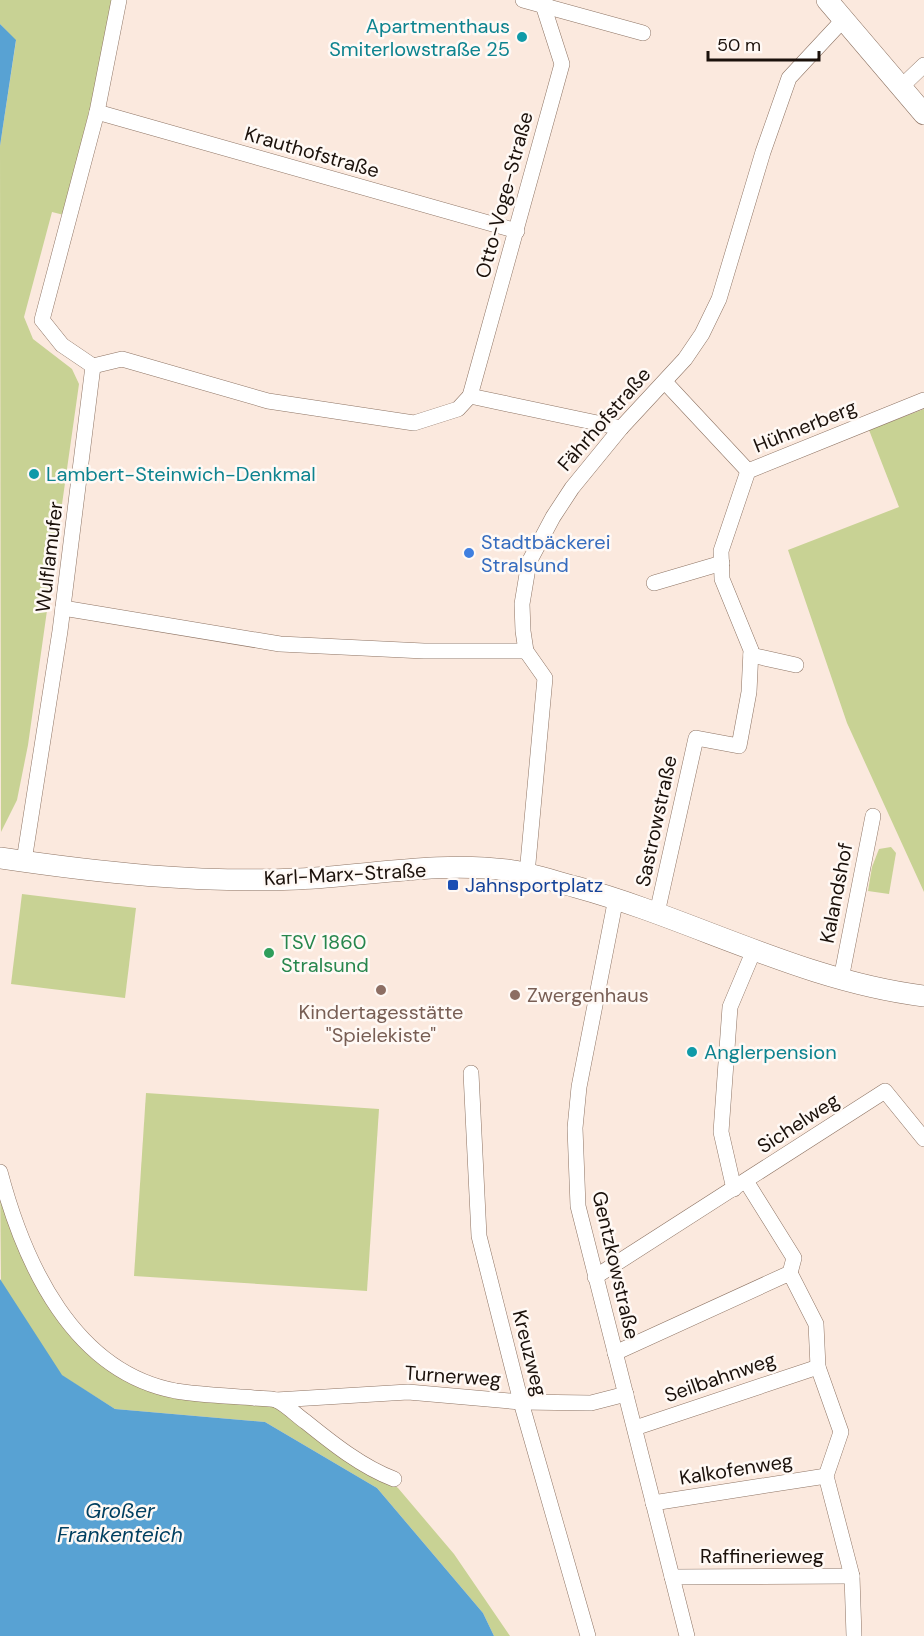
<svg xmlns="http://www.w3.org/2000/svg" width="924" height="1636" font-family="'DM Sans',sans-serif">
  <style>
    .green { fill: #c8d294 }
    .water { fill: #58a2d3 }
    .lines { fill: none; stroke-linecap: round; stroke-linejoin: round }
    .street-casing { stroke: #8e7464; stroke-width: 16 }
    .secondary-casing { stroke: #8e7464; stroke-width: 22 }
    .street { stroke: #fff; stroke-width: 15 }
    .secondary { stroke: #fff; stroke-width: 21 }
    .culture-dot { fill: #0f9aa8; stroke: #fff9f5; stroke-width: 2 }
    .shop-dot { fill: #3f7fe0; stroke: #fff9f5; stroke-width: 2 }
    .transit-dot { fill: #1a4fb4; stroke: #fff9f5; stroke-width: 2 }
    .leisure-dot { fill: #2e9e5b; stroke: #fff9f5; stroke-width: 2 }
    .education-dot { fill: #8d6e63; stroke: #fff9f5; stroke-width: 2 }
    .labels { text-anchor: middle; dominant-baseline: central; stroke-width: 5; stroke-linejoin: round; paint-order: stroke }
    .culture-label { font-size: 20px; fill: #0d838f; stroke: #fff9f5; text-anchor: start }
    .street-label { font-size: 20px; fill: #1b110b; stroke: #fff9f5 }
    .shop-label { font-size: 20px; fill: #366cbe; stroke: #fff9f5; text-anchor: start }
    .transit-label { font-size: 20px; fill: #164399; stroke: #fff9f5; text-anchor: start }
    .leisure-label { font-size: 20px; fill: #27864d; stroke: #fff9f5; text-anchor: start }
    .education-label { font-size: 20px; fill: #785e54; stroke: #fff9f5; text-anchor: start }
    .water-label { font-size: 21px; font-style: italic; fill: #003f60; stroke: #fff9f5 }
  </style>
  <rect width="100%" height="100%" fill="#fbe9de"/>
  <g class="green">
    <polygon points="0,0 116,0 64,215 52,212 24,317 33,339 72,369 79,384 28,745 17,800 1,832 0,146 16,41 0,24"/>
    <polygon points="924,409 924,892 847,723 788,550 899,507 869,430"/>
    <polygon points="891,847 896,853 889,894 868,891 872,867 879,849"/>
    <polygon points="22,894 136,908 125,998 11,984"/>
    <polygon points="146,1093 379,1109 367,1291 134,1276"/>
    <polygon points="0,1172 35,1271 93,1350 175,1390 276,1400 398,1488 454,1554 510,1636 494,1636 483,1613 377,1488 265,1422 115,1409 61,1375 1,1282"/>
  </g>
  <g class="water">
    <polygon points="0,24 16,40 0,146"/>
    <polygon points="0,1279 62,1375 115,1409 265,1422 377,1488 483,1613 494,1636 0,1636"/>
  </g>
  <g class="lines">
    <defs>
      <g id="street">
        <polyline points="523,0 643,33"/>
        <polyline points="901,87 924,65"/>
        <polyline points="97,112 517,231"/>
        <polyline points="93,366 122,359 268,401 414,423 458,409 470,396 621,428"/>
        <polyline points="665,382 748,471 924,400"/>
        <polyline points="470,396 562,64 543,5 545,0"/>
        <polyline points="654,583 722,563"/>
        <polyline points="63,608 280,644 424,651 526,651"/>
        <polyline points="751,655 796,665"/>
        <polyline points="24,861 60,631 93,366 62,345 42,320 97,112 119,0"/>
        <polyline points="527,874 545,678 526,651 523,631 522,604 529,562 553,517 572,488 621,428 685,359 702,334 719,299 763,152 789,78 843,20"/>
        <polyline points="616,898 579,1087 575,1128 578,1206 687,1636"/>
        <polyline points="657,913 696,738 739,746 749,692 751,650 722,579 721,551 748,471"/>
        <polyline points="841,979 873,816"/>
        <polyline points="471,1073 479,1236 521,1402 588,1636"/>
        <path d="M0,1172C24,1263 73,1372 176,1391C201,1395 228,1396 254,1398C260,1399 270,1398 276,1400C286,1404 297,1416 306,1422C332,1443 362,1467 394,1479"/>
        <polyline points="746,1181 794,1258 790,1273"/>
        <polyline points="734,1189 721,1132 730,1007 754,950"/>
        <polyline points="595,1277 885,1091 924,1139"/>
        <polyline points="615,1353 790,1273 816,1324 818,1367 841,1432 826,1476 852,1576 854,1636"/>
        <polyline points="276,1400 408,1392 521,1402 591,1403 626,1394"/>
        <polyline points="635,1428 818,1367"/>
        <polyline points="653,1503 826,1476"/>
        <polyline points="672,1577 852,1576"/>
      </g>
      <g id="secondary">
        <polyline points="827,0 924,114"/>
        <path d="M0,858C101,873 196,883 298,879C367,876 438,861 507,870C530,873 553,881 576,887C693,919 802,981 924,996"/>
      </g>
    </defs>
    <use href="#street" class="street-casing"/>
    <use href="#secondary" class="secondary-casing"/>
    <use href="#street" class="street"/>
    <use href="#secondary" class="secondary"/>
  </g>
  <g class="culture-dot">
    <circle cx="522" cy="37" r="6"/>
    <circle cx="34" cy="474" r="6"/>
    <circle cx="692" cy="1052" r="6"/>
  </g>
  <circle class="shop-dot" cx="469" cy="553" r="6"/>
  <rect class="transit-dot" x="447" y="879" width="12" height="12" rx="3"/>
  <circle class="leisure-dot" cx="269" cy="953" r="6"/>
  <g class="education-dot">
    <circle cx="381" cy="990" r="6"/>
    <circle cx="515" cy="995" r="6"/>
  </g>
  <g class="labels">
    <g class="culture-label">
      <text x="510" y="26" text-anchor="end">Apartmenthaus<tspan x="510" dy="23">Smiterlowstraße 25</tspan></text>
      <text x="46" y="474">Lambert-Steinwich-Denkmal</text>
      <text x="704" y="1052">Anglerpension</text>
    </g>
    <g class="street-label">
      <text transform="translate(312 152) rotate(16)">Krauthofstraße</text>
      <text transform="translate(504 195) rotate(-75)">Otto-Voge-Straße</text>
      <text transform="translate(604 419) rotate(-49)">Fährhofstraße</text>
      <text transform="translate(805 426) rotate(-22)">Hühnerberg</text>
      <text transform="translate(49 557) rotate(-83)">Wulflamufer</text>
      <text transform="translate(656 821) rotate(-78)">Sastrowstraße</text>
      <text transform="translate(345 874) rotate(-3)">Karl-Marx-Straße</text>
      <text transform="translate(836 893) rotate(-79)">Kalandshof</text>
      <text transform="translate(798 1123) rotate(-33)">Sichelweg</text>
      <text transform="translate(616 1265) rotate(77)">Gentzkowstraße</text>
      <text transform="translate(530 1353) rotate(76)">Kreuzweg</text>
      <text transform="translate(453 1376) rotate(4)">Turnerweg</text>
      <text transform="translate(720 1377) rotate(-19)">Seilbahnweg</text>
      <text transform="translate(736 1469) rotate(-9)">Kalkofenweg</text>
      <text x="762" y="1556">Raffinerieweg</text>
    </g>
    <g class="shop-label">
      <text x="481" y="542">Stadtbäckerei<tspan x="481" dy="23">Stralsund</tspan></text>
    </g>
    <g class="transit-label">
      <text x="465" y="885">Jahnsportplatz</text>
    </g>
    <g class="leisure-label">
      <text x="281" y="942">TSV 1860<tspan x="281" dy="23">Stralsund</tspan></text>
    </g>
    <g class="education-label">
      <text x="527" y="995">Zwergenhaus</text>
      <text x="381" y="1012" text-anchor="middle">Kindertagesstätte<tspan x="381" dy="23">"Spielekiste"</tspan></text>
    </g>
    <g class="water-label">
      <text x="120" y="1511">Großer<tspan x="120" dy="24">Frankenteich</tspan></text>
    </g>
  </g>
  <path d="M708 51v9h111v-9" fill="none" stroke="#1b110b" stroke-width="3"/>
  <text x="717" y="51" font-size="18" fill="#1b110b" stroke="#fff9f5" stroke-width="4.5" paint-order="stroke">50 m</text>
</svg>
